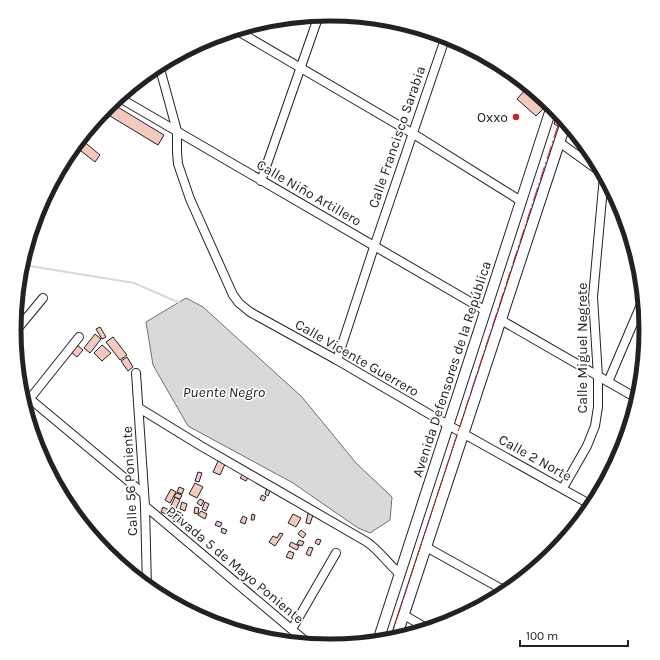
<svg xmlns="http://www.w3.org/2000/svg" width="660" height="660" font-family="Karla,sans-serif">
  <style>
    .water { fill: #d9d9d9; stroke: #6f6f6f }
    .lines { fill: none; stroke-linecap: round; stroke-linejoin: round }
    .stream { stroke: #d9d9d9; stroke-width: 2 }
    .building { fill: #f3c9c0; stroke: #222 }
    .minor-casing { stroke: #222; stroke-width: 10 }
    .major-casing { stroke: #222; stroke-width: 12 }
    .minor { stroke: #fff; stroke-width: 8 }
    .major { stroke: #fff; stroke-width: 10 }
    .power { stroke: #c62828; stroke-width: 1; stroke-dasharray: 14 3 2 3; stroke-linecap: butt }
    .poi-dot { fill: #c62828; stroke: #fff; stroke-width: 1.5 }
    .labels { text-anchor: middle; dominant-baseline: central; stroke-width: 3; stroke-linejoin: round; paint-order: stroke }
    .poi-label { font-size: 14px; fill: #222; stroke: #fff; text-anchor: end }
    .street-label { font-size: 14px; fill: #222; stroke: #fff }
    .water-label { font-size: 15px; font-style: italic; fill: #222; stroke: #fff }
    .rim { fill: none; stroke: #222; stroke-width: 5 }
  </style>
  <rect width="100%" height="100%" fill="#fff"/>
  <polygon class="water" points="186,298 203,307 302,397 356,463 392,497 390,520 370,533 358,528 293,483 188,426 153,365 146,322"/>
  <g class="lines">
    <polyline class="stream" points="22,262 30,266 134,283 180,303"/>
  </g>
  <g class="building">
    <polygon points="524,91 543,109 536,116 517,99"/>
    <polygon points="116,106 164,135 158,145 110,116"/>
    <polygon points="558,112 561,116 558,126 554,124"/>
    <polygon points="82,140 100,155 95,162 76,147"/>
    <polygon points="17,303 23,308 17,315 16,313"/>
    <polygon points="100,327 106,337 102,339 96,329"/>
    <polygon points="95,334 101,339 90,353 84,348"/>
    <polygon points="113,337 127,355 120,360 106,342"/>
    <polygon points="77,345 83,350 77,357 71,352"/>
    <polygon points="102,345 111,353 102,361 94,353"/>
    <polygon points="127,357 133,367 128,371 121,361"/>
    <polygon points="219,459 226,462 220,475 213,472"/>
    <polygon points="198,472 202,473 199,482 195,481"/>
    <polygon points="243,474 248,477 246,481 240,478"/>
    <polygon points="195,483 203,487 197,498 189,494"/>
    <polygon points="179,487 184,489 182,494 177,492"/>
    <polygon points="267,488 271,489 268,496 265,494"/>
    <polygon points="171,489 176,492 170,503 165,500"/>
    <polygon points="176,493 182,495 180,499 174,497"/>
    <polygon points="262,495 266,497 264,501 260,499"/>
    <polygon points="175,497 180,500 172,517 161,512 163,507 169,510"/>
    <polygon points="200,499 204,501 201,506 197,503"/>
    <polygon points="182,502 187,504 185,511 180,509"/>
    <polygon points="205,502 209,504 206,511 202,509"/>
    <polygon points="195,507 199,508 198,514 194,513"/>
    <polygon points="177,511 183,514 179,523 173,521"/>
    <polygon points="201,511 207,514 205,519 198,515"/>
    <polygon points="308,513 313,515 310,524 306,523"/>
    <polygon points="252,514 255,515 254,520 251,520"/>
    <polygon points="293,514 301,518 296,527 288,523"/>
    <polygon points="243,516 247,518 245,524 240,522"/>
    <polygon points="217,521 222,523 220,527 215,525"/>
    <polygon points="222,528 227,530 225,534 221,532"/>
    <polygon points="301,530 306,534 303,538 298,534"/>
    <polygon points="280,533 283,534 275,546 269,542 273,536 277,538"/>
    <polygon points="317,539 321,540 319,545 315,543"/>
    <polygon points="299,540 304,542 302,546 297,544"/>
    <polygon points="291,542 299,546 297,550 289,546"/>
    <polygon points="309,547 313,548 310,556 306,554"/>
    <polygon points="289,551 294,553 292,559 286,557"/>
  </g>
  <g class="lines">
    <defs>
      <g id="minor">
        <polyline points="236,30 412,133 521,201"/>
        <polyline points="159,65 177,131 177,152 178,164 190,199 233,295 239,303 250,312 337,360 448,425 593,506"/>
        <polyline points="118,97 486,311"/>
        <polyline points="559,142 602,173"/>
        <polyline points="261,181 319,15"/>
        <polyline points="501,320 638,399"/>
        <polyline points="14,333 43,298"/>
        <polyline points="337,360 374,247 446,36"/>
        <polyline points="136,373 145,506 147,587"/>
        <polyline points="608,382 643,300"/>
        <polyline points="30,399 144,494"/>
        <polyline points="24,406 79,337"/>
        <path d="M139,408L201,446L367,542C380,551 388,564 400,574"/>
        <polyline points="563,488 587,446 595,426 598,407 598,377 593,297 604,176"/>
        <polyline points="145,506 309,644"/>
        <polyline points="426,547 507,592"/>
        <polyline points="404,615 428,629"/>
        <polyline points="292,629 336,553"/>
      </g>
      <g id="major">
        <polyline points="396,638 566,122"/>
        <polyline points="378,641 552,106"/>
      </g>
    </defs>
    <use href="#minor" class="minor-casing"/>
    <use href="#major" class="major-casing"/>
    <use href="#minor" class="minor"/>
    <use href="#major" class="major"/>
    <polyline class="power" points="390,640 561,116"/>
  </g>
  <circle class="poi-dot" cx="516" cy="117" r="4"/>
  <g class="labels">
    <g class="poi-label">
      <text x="508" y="117">Oxxo</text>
    </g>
    <g class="street-label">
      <text transform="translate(397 137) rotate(-71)">Calle Francisco Sarabia</text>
      <text transform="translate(309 193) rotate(30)">Calle Niño Artillero</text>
      <text transform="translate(582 348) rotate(-90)">Calle Miguel Negrete</text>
      <text transform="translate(357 358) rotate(30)">Calle Vicente Guerrero</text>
      <text transform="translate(452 369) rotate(-72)">Avenida Defensores de la República</text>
      <text transform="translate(535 458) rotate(29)">Calle 2 Norte</text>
      <text transform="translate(130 481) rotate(-93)">Calle 56 Poniente</text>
      <text transform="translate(235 565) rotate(40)">Privada 5 de Mayo Poniente</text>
    </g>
    <g class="water-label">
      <text x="224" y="392">Puente Negro</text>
    </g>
  </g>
  <path d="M0 0H660V660H0ZM21 330a309 309 0 1 1 618 0a309 309 0 1 1-618 0Z" fill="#fff" fill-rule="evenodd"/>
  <path class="rim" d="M21 330a309 309 0 1 1 618 0a309 309 0 1 1-618 0Z"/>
  <path d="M520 640v6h108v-6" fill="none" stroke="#222222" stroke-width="2"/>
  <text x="526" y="640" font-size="12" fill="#222222" stroke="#ffffff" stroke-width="3" paint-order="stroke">100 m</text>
</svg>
